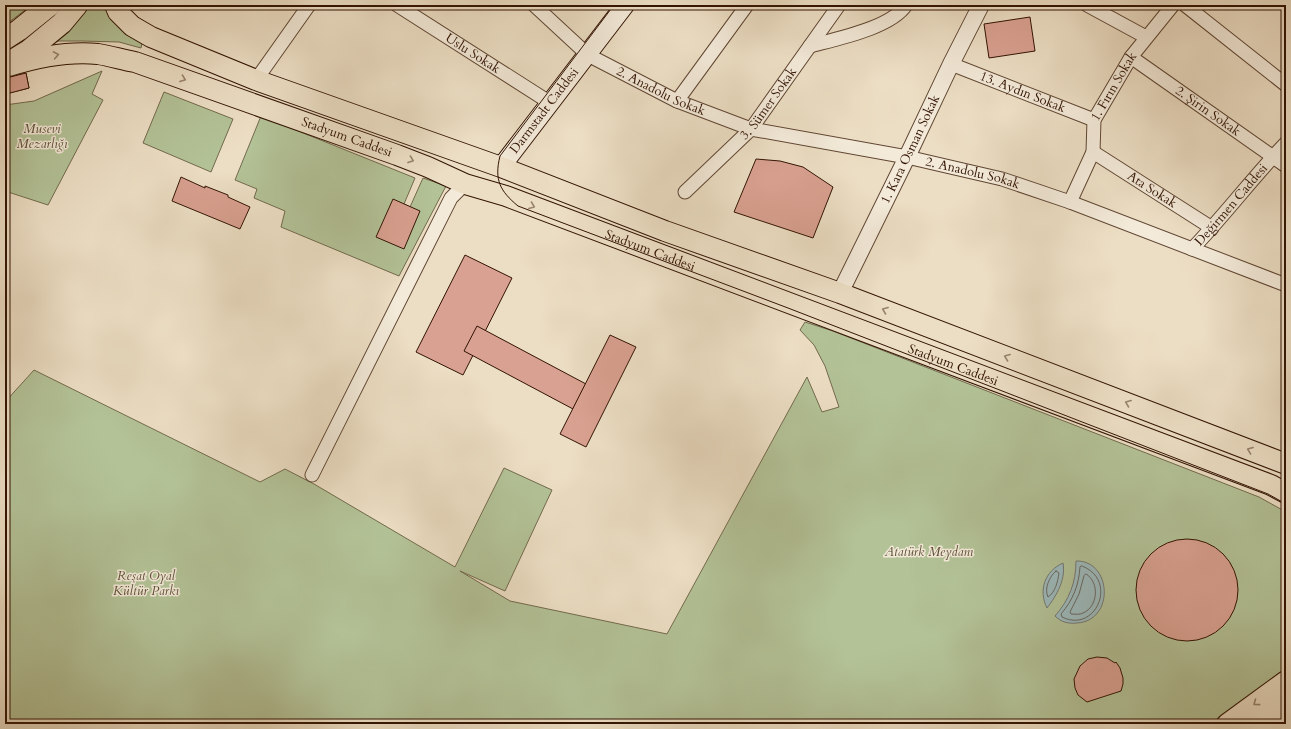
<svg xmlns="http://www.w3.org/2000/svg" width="1291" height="729" font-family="Cardo,serif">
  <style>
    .green { fill: #b3c297; stroke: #726a4d }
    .water { fill: #9cbabd; stroke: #727773 }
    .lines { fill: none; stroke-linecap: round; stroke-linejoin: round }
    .shore { stroke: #676660; stroke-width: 1 }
    .building { fill: #d9a191; stroke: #321303 }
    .minor-casing { stroke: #604633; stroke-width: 15 }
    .tertiary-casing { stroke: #604633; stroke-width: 18 }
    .secondary-casing { stroke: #321303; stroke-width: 20 }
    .primary-casing { stroke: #321303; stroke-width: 22 }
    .trunk-casing { stroke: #321303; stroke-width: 23 }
    .minor { stroke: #f3ead9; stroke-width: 13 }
    .tertiary { stroke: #f3ead9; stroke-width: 16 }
    .secondary { stroke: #f3ead9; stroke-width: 18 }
    .primary { stroke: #ecdec4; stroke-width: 20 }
    .trunk { stroke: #ecdec4; stroke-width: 21 }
    .tram { stroke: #321303; stroke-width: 1 }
    .oneway { stroke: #98836d }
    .labels { text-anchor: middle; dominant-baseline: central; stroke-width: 3; stroke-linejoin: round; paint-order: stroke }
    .street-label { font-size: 13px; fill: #321303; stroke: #f3ead9 }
    .park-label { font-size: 13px; font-style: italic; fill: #5f5037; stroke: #f3ead9 }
  </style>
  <rect width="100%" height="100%" fill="#ecdec4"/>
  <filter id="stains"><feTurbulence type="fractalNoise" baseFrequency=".005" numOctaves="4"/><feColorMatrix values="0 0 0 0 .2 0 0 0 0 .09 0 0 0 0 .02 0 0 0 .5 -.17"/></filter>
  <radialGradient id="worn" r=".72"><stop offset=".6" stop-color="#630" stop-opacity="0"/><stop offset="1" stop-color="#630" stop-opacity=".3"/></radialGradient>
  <g class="green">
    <polygon points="5,5 32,5 5,25"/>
    <path d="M71,5H104C112,22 127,33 142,43L141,48L119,42L82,41H59L18,50Z"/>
    <polygon points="102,71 92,94 103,100 48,205 5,191 5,105 34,101"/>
    <polygon points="164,92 233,119 211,172 143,143"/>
    <polygon points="261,116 415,178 404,204 410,207 423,178 446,186 399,276 281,227 285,211 254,198 257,189 235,180"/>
    <polygon points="805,322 833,331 1259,497 1286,512 1286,668 1210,724 5,724 5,402 34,370 260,482 285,469 314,484 455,567 504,468 552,490 505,591 460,571 510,601 667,634 807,377 822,412 839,407 825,366 814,345 800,330"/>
  </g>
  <g class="water">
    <path d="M1076,561C1112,560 1115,621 1077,623C1068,624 1061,622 1055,616C1069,600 1076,583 1076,561Z"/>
    <path d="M1063,563C1066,579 1057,595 1047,608C1038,590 1045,571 1063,563Z"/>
  </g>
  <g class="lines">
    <g class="shore">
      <path d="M1082,566C1119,580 1096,634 1062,617L1061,614C1073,600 1079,585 1080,567Z"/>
      <path d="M1056,571L1059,573C1058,581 1055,593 1048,597C1044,589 1049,577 1056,571Z"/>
      <path d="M1086,574C1100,582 1098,607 1083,613C1080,615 1075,614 1071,614L1070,612L1079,594L1084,576Z"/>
    </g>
  </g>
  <g class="building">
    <polygon points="1030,17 1035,51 989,58 984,24"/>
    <polygon points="26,73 29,88 5,94 5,79"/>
    <polygon points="26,73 29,88 10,93 6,78"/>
    <polygon points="756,159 780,161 803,167 833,187 813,238 734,212"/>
    <polygon points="181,177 205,188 205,186 228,195 228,197 250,207 240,229 172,201"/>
    <polygon points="393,199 420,211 404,249 376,237"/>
    <polygon points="465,255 512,278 463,375 416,352"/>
    <polygon points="477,326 586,384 573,409 464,351"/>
    <polygon points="610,335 636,347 586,447 560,434"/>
    <circle cx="1187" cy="590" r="51"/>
    <polygon points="1097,657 1107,658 1115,663 1116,662 1120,668 1123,678 1123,684 1121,691 1087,702 1078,695 1075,688 1074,679 1080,666 1088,659"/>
  </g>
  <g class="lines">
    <defs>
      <g id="minor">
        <path id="s1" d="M397,5L549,102"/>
        <path id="s2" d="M534,5L588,55L677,101L751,129L907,157L1002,179L1070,202L1286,285"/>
        <polyline points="1087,5 1146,37"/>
        <polyline points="1185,5 1286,85"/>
        <path d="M810,46C836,39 891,28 906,5"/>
        <path id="s3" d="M1131,57L1286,166"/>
        <path id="s4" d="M951,64L1094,120"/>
        <polyline points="256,80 309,5"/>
        <polyline points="677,101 747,5"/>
        <path id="s5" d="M1093,152L1212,228"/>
        <path id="s6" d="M685,192L751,129L839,5"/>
        <path id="s7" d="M1070,202L1093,152L1094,120L1131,57L1173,5"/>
        <path id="s8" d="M1192,249C1225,215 1253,177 1286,143"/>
        <polyline points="312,475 451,198 465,184"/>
      </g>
      <g id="tertiary">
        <path id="s9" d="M840,293L907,157L951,64L981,5"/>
      </g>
      <g id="secondary">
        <path id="s10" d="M501,167L625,5"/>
      </g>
      <g id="primary">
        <polyline points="115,5 118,12 132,26 151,37 256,80 501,167 665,231 840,293 1286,464"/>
        <path id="s11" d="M9,66C38,57 68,51 98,54C111,56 123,60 135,62L397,155L428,167L465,184L506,196L1271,485L1286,493"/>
        <polyline points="1227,724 1286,681"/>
        <polyline points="1259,724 1286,705"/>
      </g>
      <g id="trunk">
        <polyline points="5,39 19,30 50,5"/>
        <polyline points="5,65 28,51 62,23 77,5"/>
      </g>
    </defs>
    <use href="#minor" class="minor-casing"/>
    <use href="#tertiary" class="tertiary-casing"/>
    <use href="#secondary" class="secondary-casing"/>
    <use href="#primary" class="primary-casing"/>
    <use href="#trunk" class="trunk-casing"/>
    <use href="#minor" class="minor"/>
    <use href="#tertiary" class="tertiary"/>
    <use href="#secondary" class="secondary"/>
    <use href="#primary" class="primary"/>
    <use href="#trunk" class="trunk"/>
    <path class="tram" d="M614,5L500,156C494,180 500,191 518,206L788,308L1268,494L1286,504"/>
  </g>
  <defs><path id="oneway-chevron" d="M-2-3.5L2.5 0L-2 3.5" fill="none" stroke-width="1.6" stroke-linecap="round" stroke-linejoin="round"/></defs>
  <g class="oneway">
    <use href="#oneway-chevron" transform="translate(56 55) rotate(-10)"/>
    <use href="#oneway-chevron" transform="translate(183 79) rotate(20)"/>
    <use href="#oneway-chevron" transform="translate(411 160) rotate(20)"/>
    <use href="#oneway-chevron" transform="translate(532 206) rotate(21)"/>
    <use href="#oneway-chevron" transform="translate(885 310) rotate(-159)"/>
    <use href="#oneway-chevron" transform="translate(1007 357) rotate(-159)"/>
    <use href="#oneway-chevron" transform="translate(1128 403) rotate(-159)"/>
    <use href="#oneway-chevron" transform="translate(1250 450) rotate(-159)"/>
    <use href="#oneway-chevron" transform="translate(1256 703) rotate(144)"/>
  </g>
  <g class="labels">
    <g class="street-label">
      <text stroke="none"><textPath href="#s1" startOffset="90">Uslu Sokak</textPath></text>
      <text stroke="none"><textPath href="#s7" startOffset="126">1. Fırın Sokak</textPath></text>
      <text stroke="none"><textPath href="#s2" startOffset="155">2. Anadolu Sokak</textPath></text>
      <text stroke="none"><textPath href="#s4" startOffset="77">13. Aydın Sokak</textPath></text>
      <text stroke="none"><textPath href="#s6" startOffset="122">3. Sümer Sokak</textPath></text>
      <text stroke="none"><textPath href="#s10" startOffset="71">Darmstadt Caddesi</textPath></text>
      <text stroke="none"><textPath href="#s3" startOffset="94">2. Şirin Sokak</textPath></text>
      <text stroke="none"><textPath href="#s11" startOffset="353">Stadyum Caddesi</textPath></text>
      <text stroke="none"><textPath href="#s9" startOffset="160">1. Kara Osman Sokak</textPath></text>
      <text stroke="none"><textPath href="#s2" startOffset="479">2. Anadolu Sokak</textPath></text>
      <text stroke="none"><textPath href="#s5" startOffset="70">Ata Sokak</textPath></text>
      <text stroke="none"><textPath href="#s8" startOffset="59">Değirmen Caddesi</textPath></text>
      <text stroke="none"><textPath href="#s11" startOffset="677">Stadyum Caddesi</textPath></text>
      <text stroke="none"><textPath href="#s11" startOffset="1001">Stadyum Caddesi</textPath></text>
    </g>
    <g class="park-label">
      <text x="42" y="129">Musevi<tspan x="42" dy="15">Mezarlığı</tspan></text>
      <text x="929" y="552">Atatürk Meydanı</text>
      <text x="146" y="576">Reşat Oyal<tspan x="146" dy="15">Kültür Parkı</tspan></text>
    </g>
  </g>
  <rect width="1291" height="729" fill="none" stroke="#ecdec4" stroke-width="20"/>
  <rect x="6" y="6" width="1279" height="717" fill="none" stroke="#321303" stroke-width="2"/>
  <rect x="10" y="10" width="1271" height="709" fill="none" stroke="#321303"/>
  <rect width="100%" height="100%" filter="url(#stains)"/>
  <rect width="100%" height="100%" fill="url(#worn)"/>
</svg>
